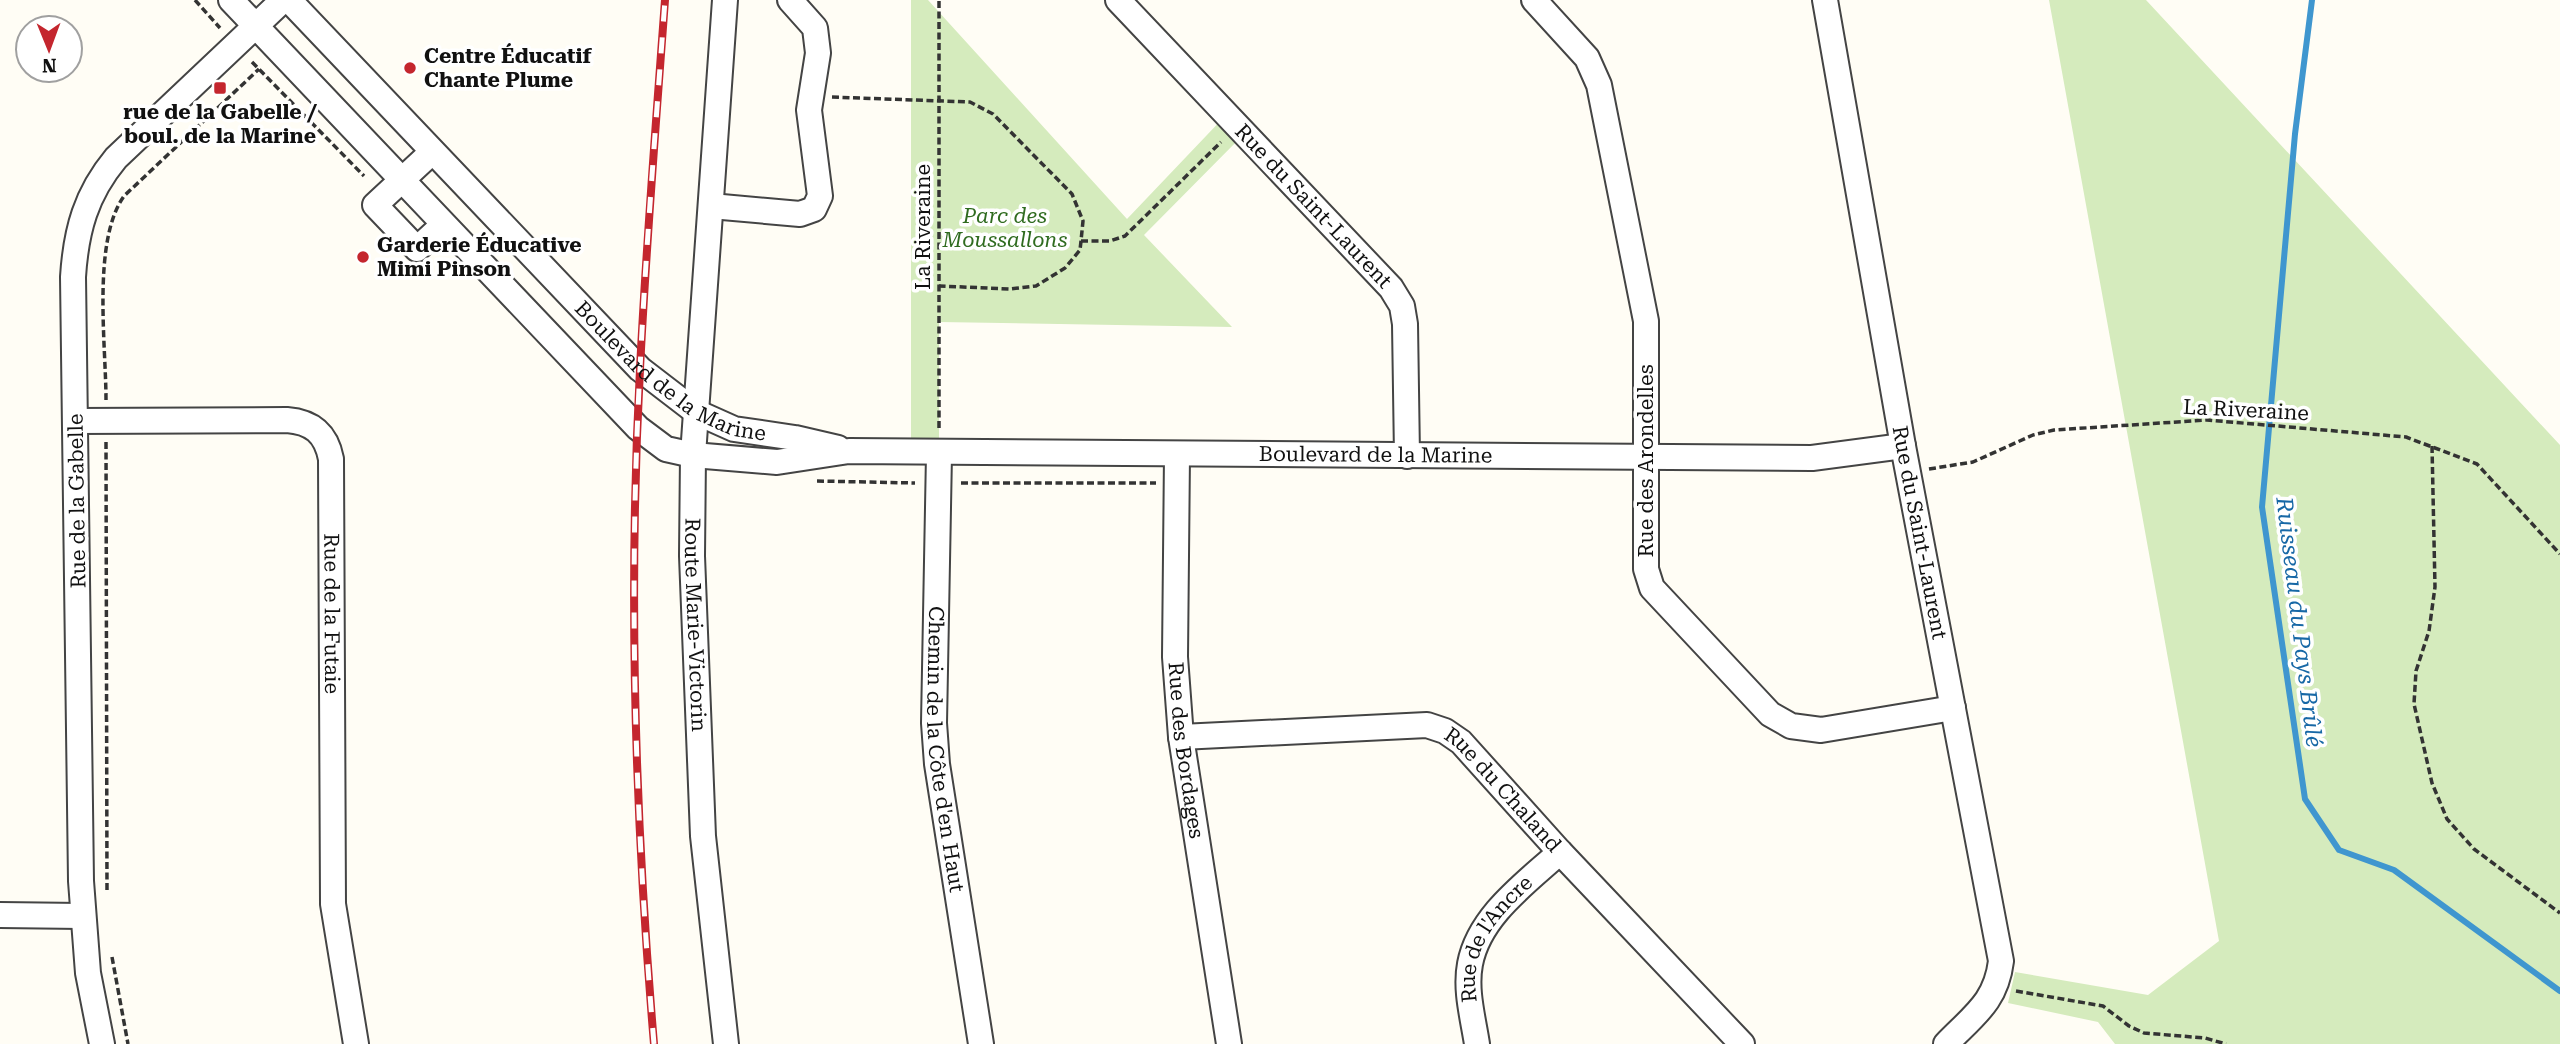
<svg xmlns="http://www.w3.org/2000/svg" width="2560" height="1044" font-family="'Roboto Serif',serif">
  <style>
    .green { fill: #d5ebbd }
    .lines { fill: none; stroke-linecap: round; stroke-linejoin: round }
    .stream { stroke: #3f96cf; stroke-width: 6 }
    .minor-casing { stroke: #444; stroke-width: 28 }
    .path { stroke: #333; stroke-width: 3.5; stroke-dasharray: 7 3.5; stroke-linecap: butt }
    .minor { stroke: #fff; stroke-width: 24 }
    .rail-casing { stroke: #c4262e; stroke-width: 8 }
    .rail { stroke: #fff; stroke-width: 5; stroke-dasharray: 16; stroke-linecap: butt }
    .poi-dot { fill: #c4262e; stroke: #fff; stroke-width: 2.5 }
    .labels { text-anchor: middle; dominant-baseline: central; stroke-width: 7; stroke-linejoin: round; paint-order: stroke }
    .poi-label { font-size: 21px; font-weight: bold; fill: #111; stroke: #fff; text-anchor: start }
    .street-label { font-size: 21px; fill: #111; stroke: #fff }
    .park-label { font-size: 21px; font-style: italic; fill: #2f6b1f; stroke: #fff }
    .water-label { font-size: 23px; font-style: italic; fill: #1768a6; stroke: #fff }
  </style>
  <rect width="100%" height="100%" fill="#fffdf5"/>
  <g class="green">
    <polygon points="911,0 928,0 1127,219 1226,115 1244,134 1144,235 1232,327 939,322 939,454 911,453"/>
    <polygon points="2049,0 2146,0 2560,445 2560,1044 2115,1044 2098,1022 2008,1003 2015,972 2148,995 2219,941"/>
  </g>
  <g class="lines">
    <polyline class="stream" points="2312,0 2295,134 2262,507 2305,799 2339,850 2394,870 2560,991"/>
    <defs>
      <g id="minor">
        <path id="s1" d="M231,0L638,428L666,449L693,455L777,462L849,451L1812,458L1903,446"/>
        <path id="s2" d="M289,0L640,369L696,412L734,429L795,438L838,448"/>
        <path id="s3" d="M725,0L693,455L692,556L703,836L726,1044"/>
        <path id="s4" d="M1118,0L1391,288L1402,306L1405,324L1407,456"/>
        <polyline points="1534,0 1587,58 1599,85 1646,321 1646,569 1652,588 1770,714 1791,726 1821,730 1953,708"/>
        <path id="s5" d="M1825,0L1903,446L2001,961C1996,1002 1974,1015 1946,1044"/>
        <polyline points="432,152 375,205 417,249 443,225"/>
        <polyline points="711,206 800,214 814,209 820,196 809,110 818,53 815,28 790,0"/>
        <path id="s6" d="M76,421L287,420C312,422 326,433 331,459L333,904L356,1044"/>
        <path id="s7" d="M939,454L934,723L937,764L981,1044"/>
        <path id="s8" d="M1177,455L1175,657L1181,737L1229,1044"/>
        <path id="s9" d="M1181,737L1427,725L1445,731L1461,742L1560,852L1742,1044"/>
        <polyline points="0,915 82,916"/>
        <path d="M102,1044L88,973L81,881L73,277C76,230 86,194 116,158L283,0"/>
        <path id="s10" d="M1477,1044C1473,1018 1465,990 1470,964C1479,916 1526,883 1560,852"/>
      </g>
    </defs>
    <use href="#minor" class="minor-casing"/>
    <g class="path">
      <polyline points="195,0 220,28"/>
      <polyline points="252,62 364,176"/>
      <polyline points="832,97 970,102 993,114 1072,194 1083,221 1081,241 1080,250 1065,268 1036,286 1010,289 939,286"/>
      <polyline points="1081,241 1110,241 1125,236 1221,142"/>
      <path d="M106,400C106,344 92,241 124,196L259,69"/>
      <polyline points="939,428 939,0"/>
      <polyline points="106,442 107,893"/>
      <polyline points="2432,446 2435,587 2429,631 2416,671 2414,704 2432,783 2447,819 2474,849 2560,913"/>
      <polyline points="1929,469 1973,462 2033,435 2054,430 2207,420 2406,437 2477,464 2560,554"/>
      <polyline points="817,481 915,483"/>
      <polyline points="961,483 1156,483"/>
      <polyline points="112,957 128,1044"/>
      <polyline points="2016,991 2103,1006 2129,1026 2144,1033 2205,1038 2226,1044"/>
    </g>
    <use href="#minor" class="minor"/>
    <defs>
      <path id="rail" d="M654,1044C635,820 628,593 640,369C646,246 656,123 665,0"/>
    </defs>
    <use href="#rail" class="rail-casing"/>
    <use href="#rail" class="rail"/>
  </g>
  <g class="poi-dot">
    <circle cx="410" cy="68" r="7"/>
    <rect x="213" y="81" width="14" height="14" rx="3.5"/>
    <circle cx="363" cy="257" r="7"/>
  </g>
  <g class="labels">
    <g class="poi-label">
      <text x="424" y="56">Centre Éducatif<tspan x="424" dy="24">Chante Plume</tspan></text>
      <text x="220" y="112" text-anchor="middle">rue de la Gabelle /<tspan x="220" dy="24">boul. de la Marine</tspan></text>
      <text x="377" y="245">Garderie Éducative<tspan x="377" dy="24">Mimi Pinson</tspan></text>
    </g>
    <g class="street-label">
      <text stroke="none"><textPath href="#s4" startOffset="284">Rue du Saint-Laurent</textPath></text>
      <text transform="translate(923 227) rotate(-90)">La Riveraine</text>
      <text stroke="none"><textPath href="#s2" startOffset="537">Boulevard de la Marine</textPath></text>
      <text transform="translate(2246 410) rotate(3)">La Riveraine</text>
      <text stroke="none"><textPath href="#s1" startOffset="1337">Boulevard de la Marine</textPath></text>
      <text transform="translate(1646 461) rotate(-90)">Rue des Arondelles</text>
      <text transform="translate(77 501) rotate(-91)">Rue de la Gabelle</text>
      <text stroke="none"><textPath href="#s5" startOffset="541">Rue du Saint-Laurent</textPath></text>
      <text stroke="none"><textPath href="#s6" startOffset="430">Rue de la Futaie</textPath></text>
      <text stroke="none"><textPath href="#s3" startOffset="626">Route Marie-Victorin</textPath></text>
      <text stroke="none"><textPath href="#s7" startOffset="296">Chemin de la Côte d'en Haut</textPath></text>
      <text stroke="none"><textPath href="#s8" startOffset="296">Rue des Bordages</textPath></text>
      <text stroke="none"><textPath href="#s9" startOffset="348">Rue du Chaland</textPath></text>
      <text stroke="none"><textPath href="#s10" startOffset="114">Rue de l'Ancre</textPath></text>
    </g>
    <g class="park-label">
      <text x="1005" y="216">Parc des<tspan x="1005" dy="24">Moussallons</tspan></text>
    </g>
    <g class="water-label">
      <text transform="translate(2299 622) rotate(83)">Ruisseau du Pays Brûlé</text>
    </g>
  </g>
  <g transform="translate(49 49) rotate(179)"><circle r="33" fill="#ffffff" stroke="#a0a0a0" stroke-width="2"/>
  <path d="M0-5L12 26L0 18L-12 26Z" fill="#c4262e"/>
  <text y="-10" font-size="19" font-weight="bold" text-anchor="middle" fill="#111111">N</text>
  </g>
</svg>
